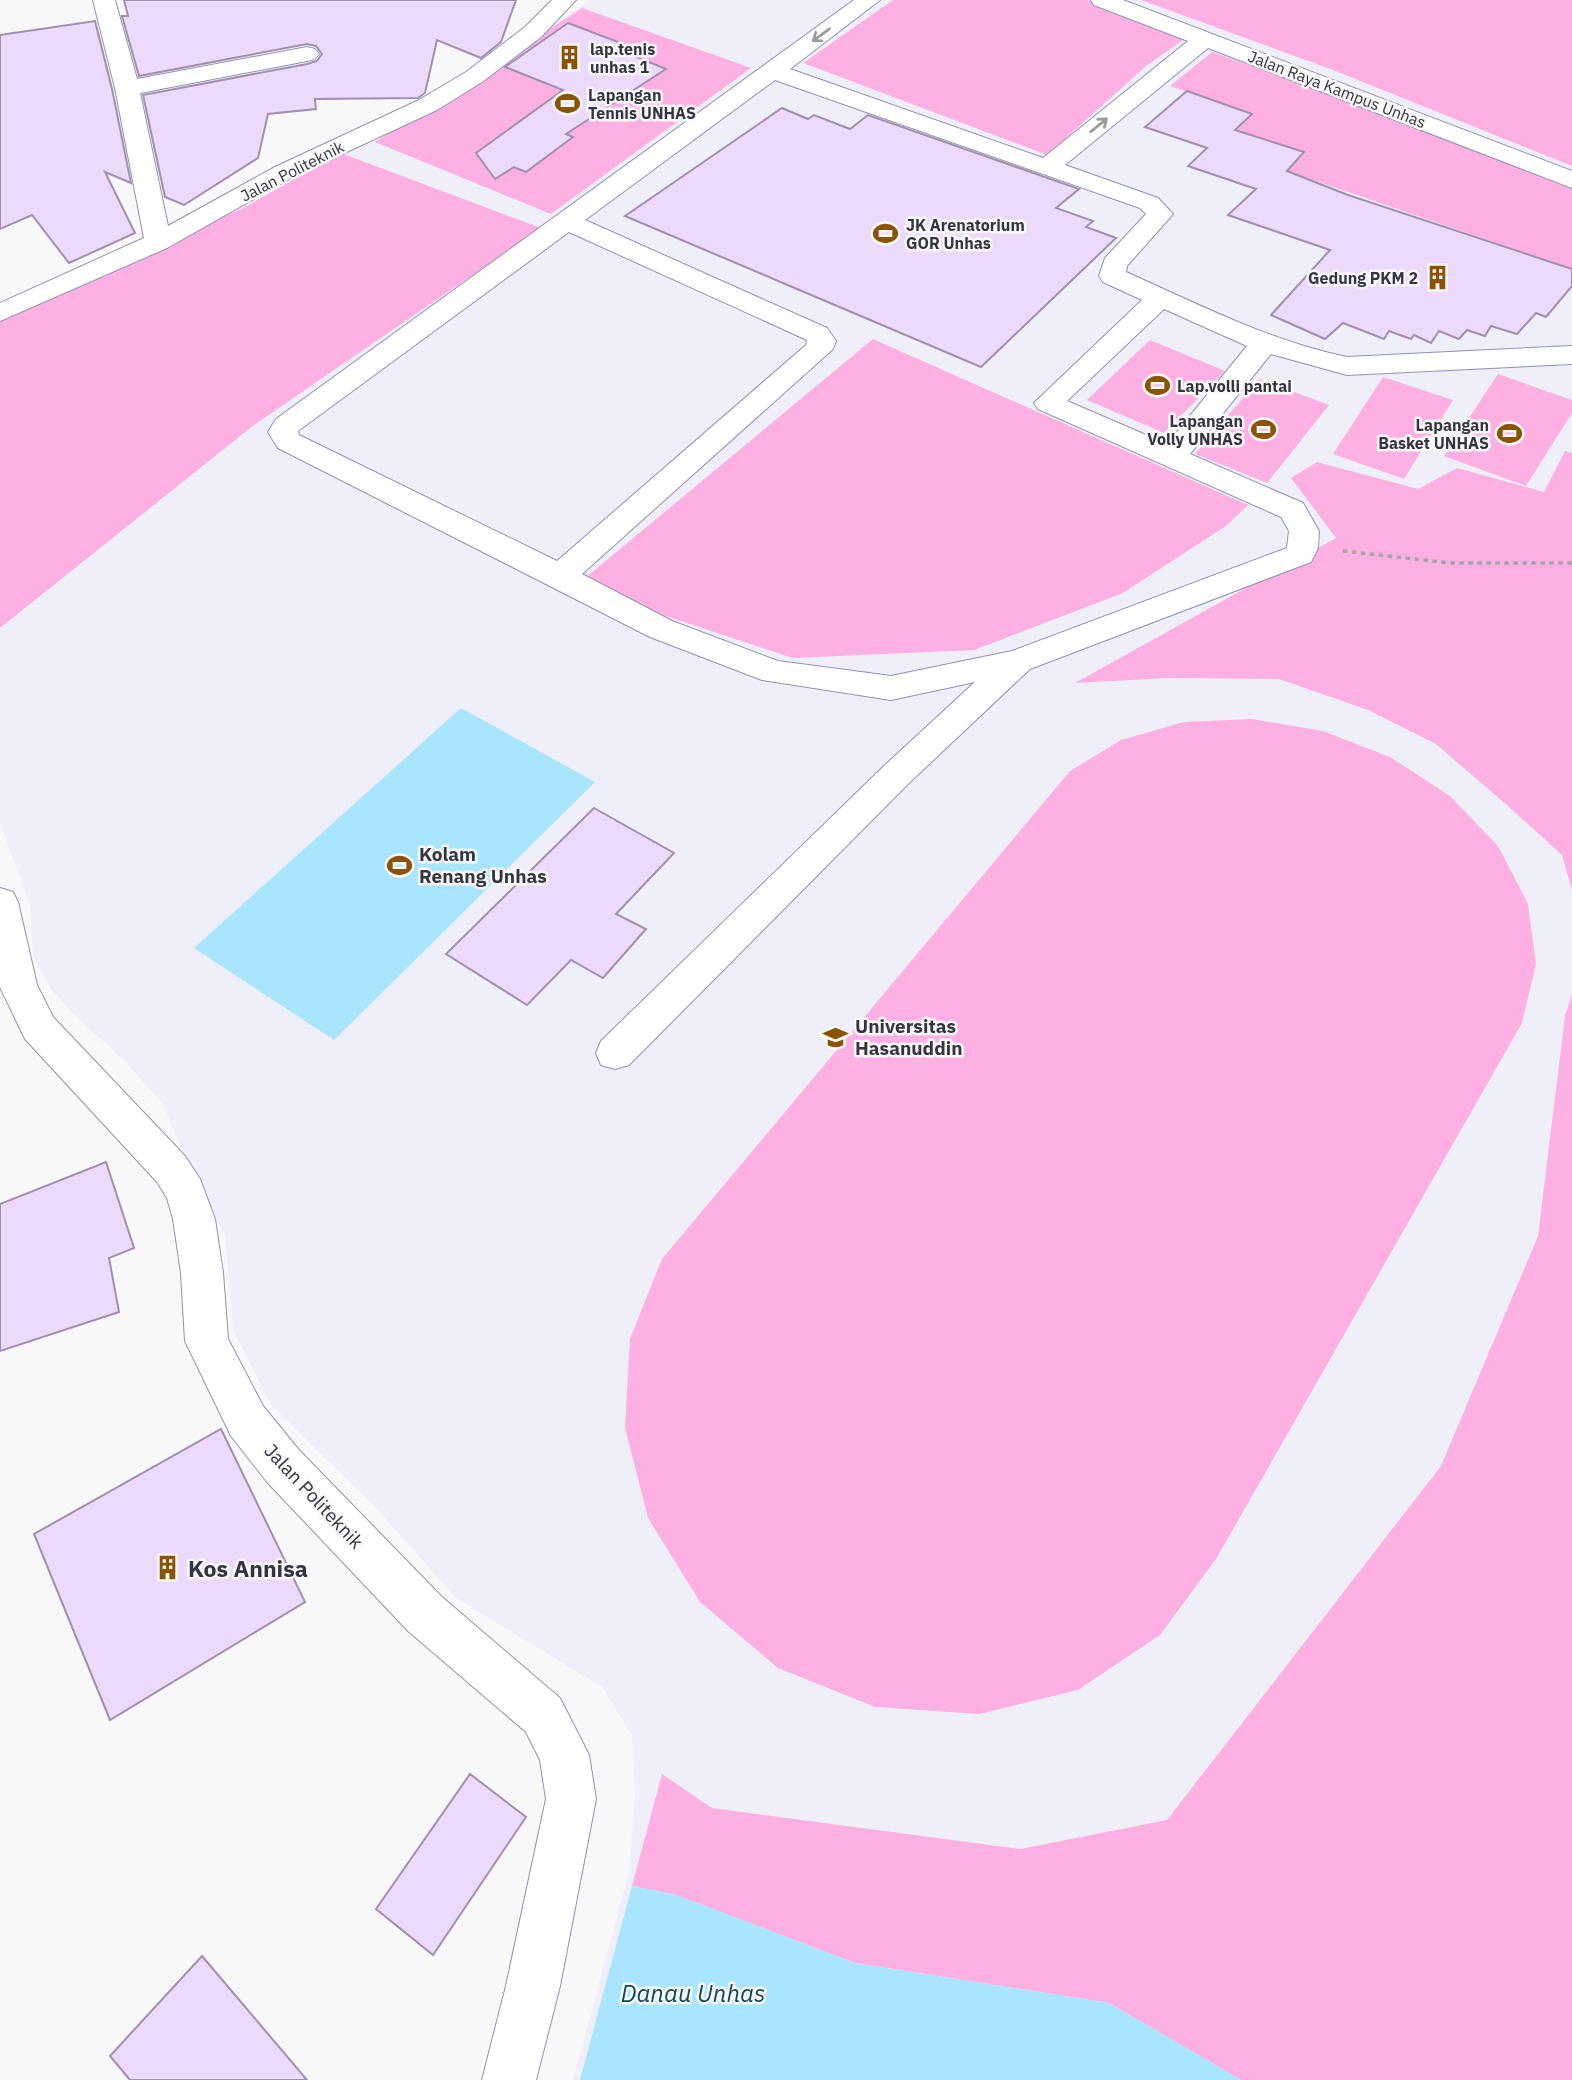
<svg xmlns="http://www.w3.org/2000/svg" width="1572" height="2080" font-family="'IBM Plex Sans',sans-serif">
  <style>
    .built { fill: #eeeff8 }
    .green { fill: #fdb1e3 }
    .water { fill: #a9e6fe }
    .building { fill: #ecdafa; stroke: #a18fae; stroke-width: 2 }
    .lines { fill: none; stroke-linecap: round; stroke-linejoin: round }
    .minor-casing { stroke: #8f92b3; stroke-width: 2 }
    .path { stroke: #a4a4aa; stroke-width: 3.5; stroke-dasharray: 4.5 4.5; stroke-linecap: butt }
    .minor { fill: #fff; fill-rule: evenodd }
    .oneway { stroke: #9a9aa1 }
    .labels { text-anchor: middle; dominant-baseline: central; stroke-width: 5; stroke-linejoin: round; paint-order: stroke }
    .far-poi-label { font-size: 16px; font-weight: bold; fill: #343543; stroke: #f8f8f8; text-anchor: start }
    .far-street-label { font-size: 16px; fill: #343543; stroke: #f8f8f8 }
    .poi-label { font-size: 19px; font-weight: bold; fill: #343543; stroke: #f8f8f8; text-anchor: start }
    .street-label { font-size: 19px; fill: #343543; stroke: #f8f8f8 }
    .near-poi-label { font-size: 23px; font-weight: bold; fill: #343543; stroke: #f8f8f8; text-anchor: start }
    .near-water-label { font-size: 24px; font-style: italic; fill: #144657; stroke: #f8f8f8 }
  </style>
  <rect width="100%" height="100%" fill="#f8f8f8"/>
  <polygon class="built" points="590,0 1572,0 1572,2080 573,2080 629,1872 635,1794 632,1735 602,1687 456,1598 376,1508 271,1405 233,1330 225,1235 191,1169 162,1103 123,1059 74,1015 52,990 33,956 30,905 0,823 0,318 243,208 341,153 389,136"/>
  <g class="green">
    <polygon points="893,0 1087,0 1186,38 1146,66 1047,155 803,63"/>
    <polygon points="1141,0 1572,0 1572,166 1333,70"/>
    <polygon points="582,8 751,68 551,214 375,142"/>
    <polygon points="1212,52 1375,110 1572,189 1572,269 1287,171 1304,152 1235,130 1251,114 1170,86"/>
    <polygon points="341,153 541,228 254,425 0,628 0,318 243,208"/>
    <polygon points="873,339 1248,505 1226,526 1123,593 974,650 793,658 663,615 585,578"/>
    <polygon points="1150,340 1225,371 1164,433 1087,400"/>
    <polygon points="1498,374 1572,400 1572,413 1526,486 1444,456"/>
    <polygon points="1383,377 1453,400 1404,479 1333,454"/>
    <polygon points="1259,379 1329,405 1267,483 1195,454"/>
    <polygon points="1565,451 1572,453 1572,890 1562,855 1509,807 1436,744 1368,710 1279,679 1169,678 1075,683 1336,538 1291,478 1317,462 1418,489 1457,468 1544,492"/>
    <polygon points="1252,719 1323,731 1390,757 1450,796 1498,846 1528,904 1536,964 1522,1023 1216,1559 1160,1635 1078,1690 979,1714 875,1707 778,1668 700,1602 648,1518 625,1428 630,1339 662,1259 1070,771 1121,740 1184,722"/>
    <polygon points="1572,994 1572,2080 1241,2080 1109,2003 855,1963 676,1895 632,1886 662,1774 712,1808 1020,1849 1167,1820 1441,1466 1538,1236 1565,1016"/>
  </g>
  <g class="water">
    <polygon points="461,708 595,782 334,1040 194,948"/>
    <polygon points="632,1886 676,1895 855,1963 1109,2003 1241,2080 580,2080"/>
  </g>
  <g class="building">
    <polygon points="124,0 516,0 501,42 481,58 437,40 425,93 418,98 315,99 316,109 268,114 258,158 184,205 165,197 143,95 307,64 317,61 322,54 316,46 307,44 139,76 122,16 128,16"/>
    <polygon points="95,21 112,89 131,183 105,172 135,233 69,263 32,215 0,229 0,35"/>
    <polygon points="568,23 639,50 632,55 666,69 566,134 573,137 526,172 514,167 495,179 476,153 563,90 505,67"/>
    <polygon points="1187,91 1252,114 1235,130 1304,152 1287,171 1348,195 1572,269 1572,286 1546,317 1536,313 1517,334 1491,326 1485,336 1467,330 1459,339 1439,331 1431,343 1414,335 1411,339 1389,331 1384,339 1343,323 1325,339 1271,315 1330,250 1228,215 1256,189 1188,166 1207,148 1145,127"/>
    <polygon points="782,108 808,119 814,115 850,129 868,115 1079,189 1056,208 1093,221 1086,227 1116,238 981,367 625,216"/>
    <polygon points="594,808 674,853 616,914 646,929 603,978 571,960 527,1005 446,954"/>
    <polygon points="106,1162 134,1248 109,1258 119,1312 0,1351 0,1204"/>
    <polygon points="221,1429 305,1602 110,1720 34,1534"/>
    <polygon points="470,1774 526,1817 433,1955 376,1909"/>
    <polygon points="202,1956 307,2080 130,2080 110,2056"/>
  </g>
  <g class="lines">
    <defs>
      <g id="minor">
        <polygon points="93,0 115,0 137,79 307,47 315,49 319,54 315,59 307,61 140,93 168,226 275,167 419,100 466,72 525,27 552,0 576,0 541,37 482,82 437,110 293,177 167,248 0,321 0,303 144,238 115,88"/>
        <path d="M854,0H880L790,69L1043,158L1188,41L1094,5L1091,0H1123L1572,171V188L1208,48L1065,165L1158,198L1173,214L1127,266L1126,272C1198,304 1269,341 1347,357L1572,346V364L1347,375L1271,354L1190,454L1303,503L1319,531L1318,548L1311,562L1030,669L908,784L629,1065L615,1069L601,1065L596,1053L601,1041L884,766L975,682L891,700L762,680L650,637L278,448L268,432L276,419ZM775,80L1140,208L1146,214L1105,258L1099,276L1103,282L1142,300L1034,403L1038,409L1281,517L1289,531L1287,548L1012,651L891,676L778,661L672,621L582,574L833,349L836,341L827,328L585,220ZM569,232L807,340L806,345L557,561L299,435L298,431ZM1164,309L1247,346L1167,444L1067,401Z"/>
        <polygon points="0,888 13,892 18,902 37,985 53,1017 185,1156 200,1179 215,1219 223,1273 228,1339 263,1406 299,1450 442,1597 560,1698 589,1755 596,1799 560,1986 536,2080 482,2080 506,1986 546,1799 540,1760 526,1732 408,1631 267,1482 231,1436 185,1341 181,1273 173,1219 167,1198 157,1182 25,1039 0,987"/>
      </g>
    </defs>
    <use href="#minor" class="minor-casing"/>
    <polyline class="path" points="1343,551 1451,563 1572,563"/>
    <use href="#minor" class="minor"/>
  </g>
  <defs><path id="oneway-shaft" d="M-6 0H5M1.5-3L5.5 0L1.5 3" fill="none" stroke-width="1.6" stroke-linecap="round" stroke-linejoin="round" transform="scale(1.75)"/></defs>
  <g class="oneway">
    <use href="#oneway-shaft" transform="translate(821 35) rotate(144)"/>
    <use href="#oneway-shaft" transform="translate(1099 125) rotate(-39)"/>
  </g>
  <defs>
    <symbol id="building-bare" viewBox="-9 -9 18 18"><path d="M-4-6H4V6H1V3H-1V6H-4ZM-2.5-4.3h1.7v1.8h-1.7ZM.8-4.3h1.7v1.8H.8ZM-2.5-1h1.7V.8h-1.7ZM.8-1h1.7V.8H.8Z" fill="#8a5404" stroke="#f8f8f8" stroke-width="2.5" paint-order="stroke"/></symbol>
    <symbol id="stadium-bare" viewBox="-9 -9 18 18"><path d="M0-5a6.5 5 0 1 0 0 10a6.5 5 0 1 0 0-10ZM-3.5-1.8h7v3.6h-7Z" fill="#8a5404" stroke="#f8f8f8" stroke-width="2.5" paint-order="stroke"/></symbol>
    <symbol id="university-bare" viewBox="-9 -9 18 18"><path d="M0-5L7-2L0 1L-7-2ZM-4 1L0 2.5L4 1V4Q0 6-4 4Z" fill="#8a5404" stroke="#f8f8f8" stroke-width="2.5" paint-order="stroke"/></symbol>
  </defs>
  <g fill-rule="evenodd">
    <use href="#building-bare" x="552" y="40" width="35" height="35"/>
    <use href="#stadium-bare" x="550" y="86" width="35" height="35"/>
    <use href="#stadium-bare" x="868" y="216" width="35" height="35"/>
    <use href="#building-bare" x="1420" y="260" width="35" height="35"/>
    <use href="#stadium-bare" x="1140" y="368" width="35" height="35"/>
    <use href="#stadium-bare" x="1246" y="412" width="35" height="35"/>
    <use href="#stadium-bare" x="1492" y="416" width="35" height="35"/>
    <use href="#stadium-bare" x="382" y="848" width="35" height="35"/>
    <use href="#university-bare" x="818" y="1020" width="35" height="35"/>
    <use href="#building-bare" x="150" y="1550" width="35" height="35"/>
  </g>
  <g class="labels">
    <g class="far-poi-label">
      <text x="590" y="49">lap.tenis<tspan x="590" dy="18">unhas 1</tspan></text>
      <text x="588" y="95">Lapangan<tspan x="588" dy="18">Tennis UNHAS</tspan></text>
      <text x="906" y="225">JK Arenatorium<tspan x="906" dy="18">GOR Unhas</tspan></text>
      <text x="1418" y="278" text-anchor="end">Gedung PKM 2</text>
      <text x="1177" y="386">Lap.volli pantai</text>
      <text x="1243" y="421" text-anchor="end">Lapangan<tspan x="1243" dy="18">Volly UNHAS</tspan></text>
      <text x="1489" y="425" text-anchor="end">Lapangan<tspan x="1489" dy="18">Basket UNHAS</tspan></text>
    </g>
    <g class="far-street-label">
      <text transform="translate(1337 89) rotate(21)">Jalan Raya Kampus Unhas</text>
      <text transform="translate(292 171) rotate(-27)">Jalan Politeknik</text>
    </g>
    <g class="poi-label">
      <text x="419" y="854">Kolam<tspan x="419" dy="22">Renang Unhas</tspan></text>
      <text x="855" y="1026">Universitas<tspan x="855" dy="22">Hasanuddin</tspan></text>
    </g>
    <g class="street-label">
      <text transform="translate(314 1496) rotate(47)">Jalan Politeknik</text>
    </g>
    <g class="near-poi-label">
      <text x="188" y="1568">Kos Annisa</text>
    </g>
    <g class="near-water-label">
      <text x="693" y="1993">Danau Unhas</text>
    </g>
  </g>
</svg>
